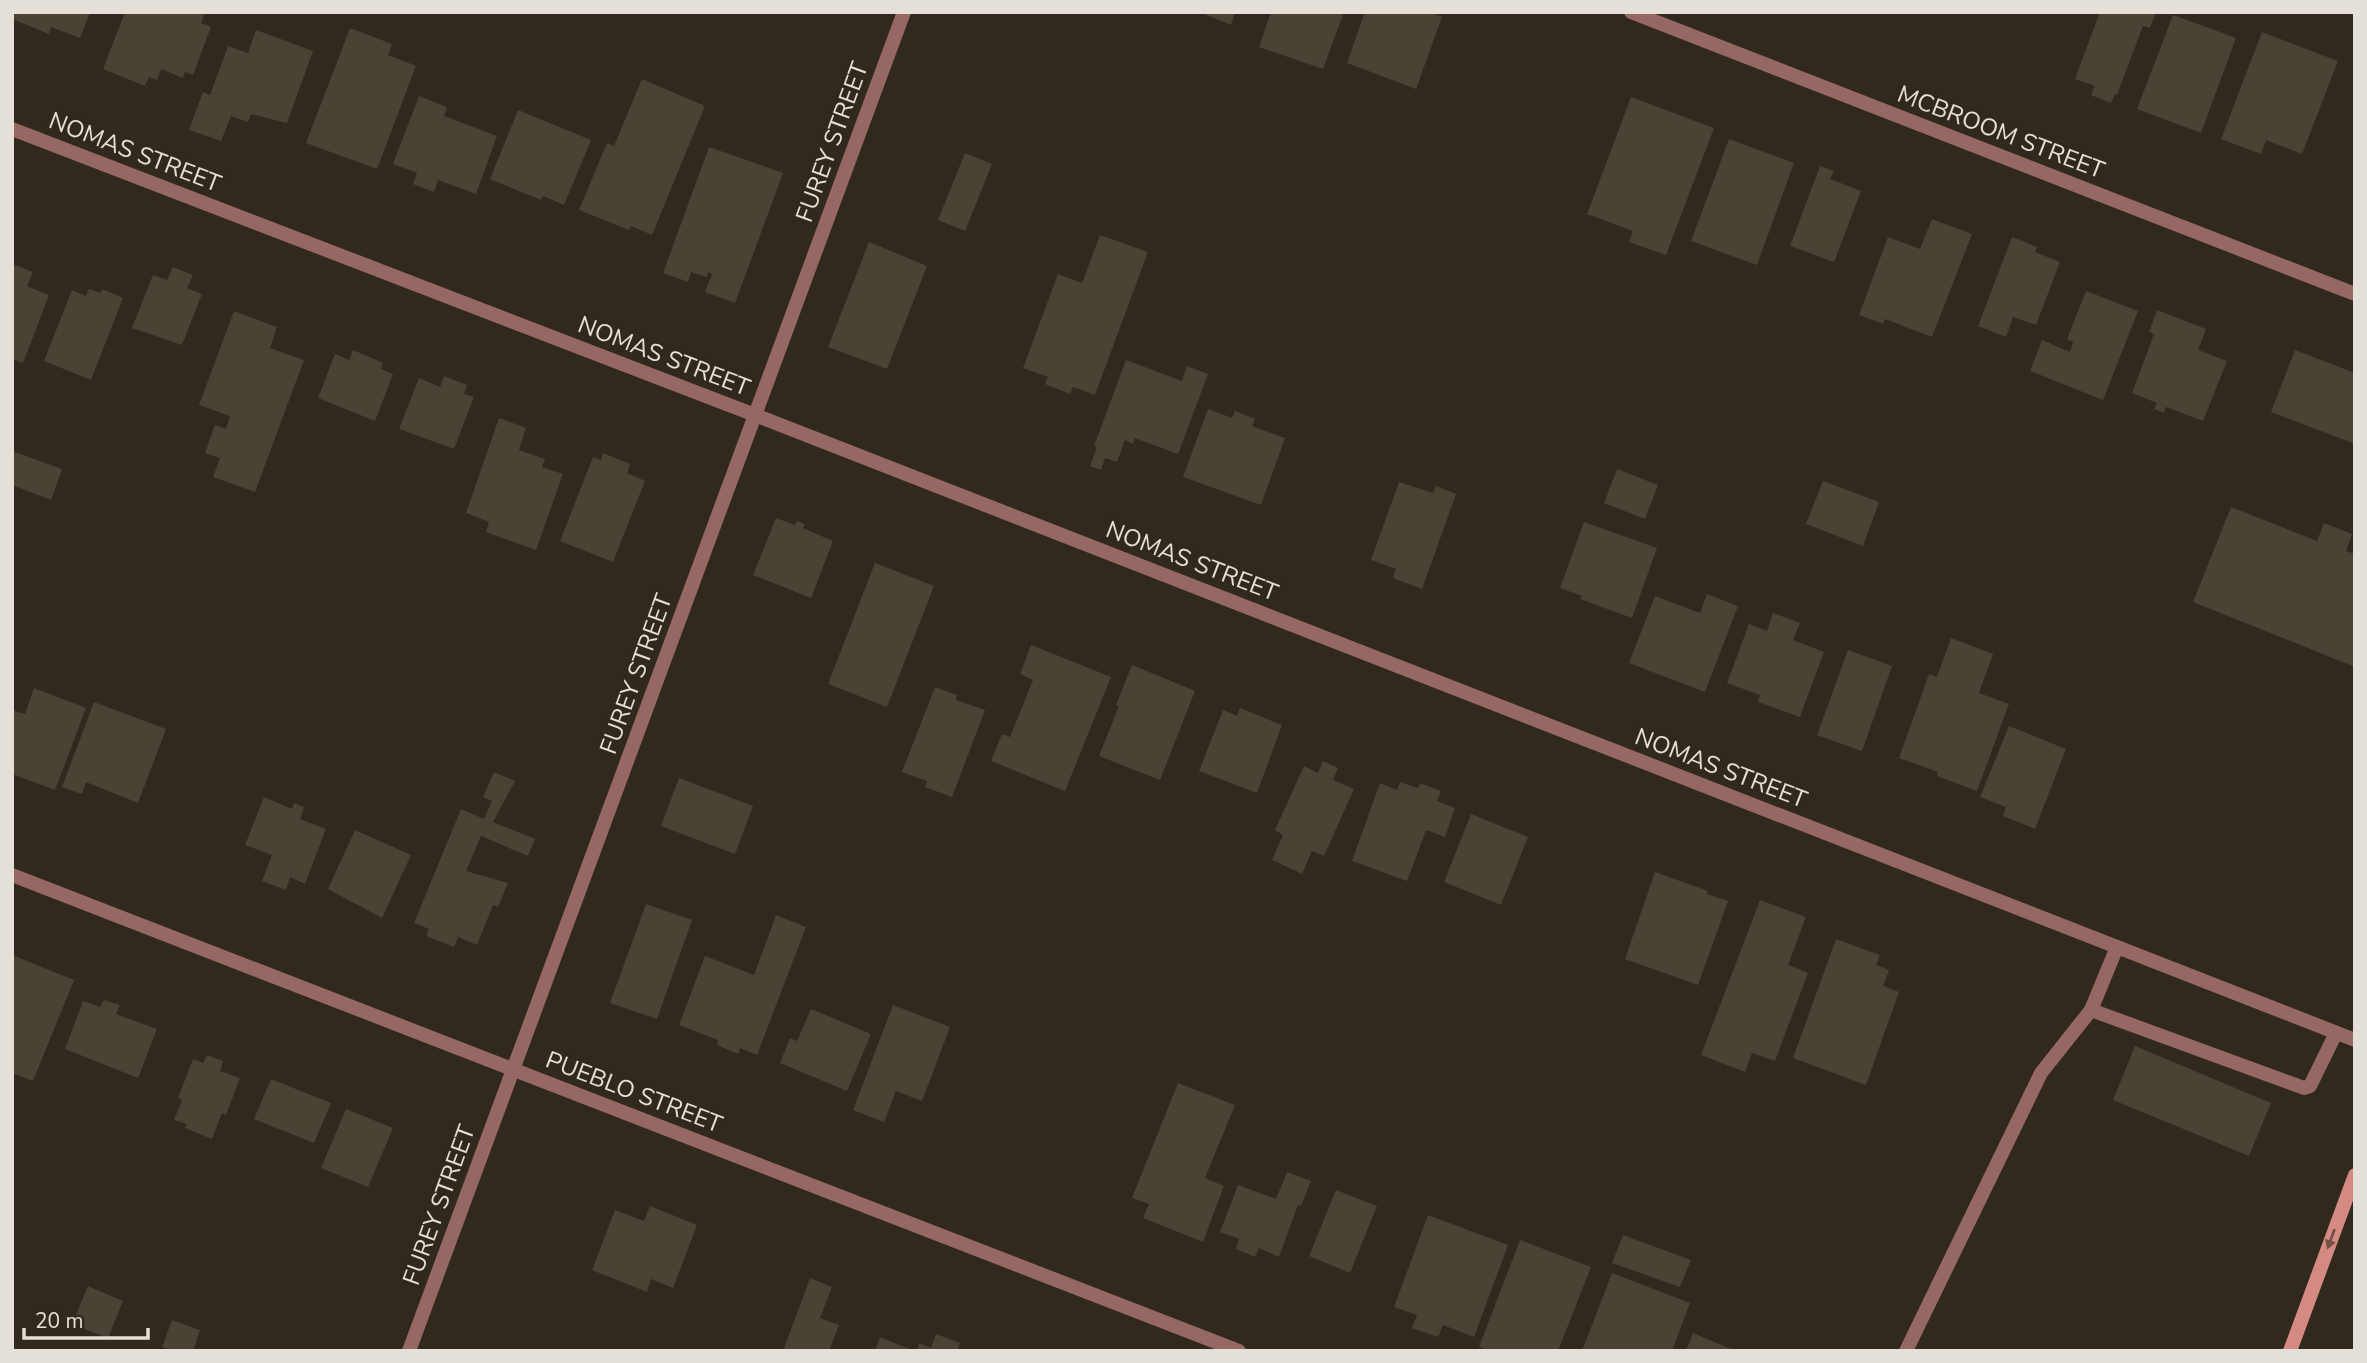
<svg xmlns="http://www.w3.org/2000/svg" width="2367" height="1363" font-family="'Nunito Sans',sans-serif">
  <style>
    .building { fill: #4a4235 }
    .lines { fill: none; stroke-linecap: round; stroke-linejoin: round }
    .service { stroke: #966863; stroke-width: 14 }
    .minor { stroke: #966863; stroke-width: 14 }
    .secondary { stroke: #d48a82; stroke-width: 14 }
    .oneway { fill: #725045 }
    .labels { text-anchor: middle; dominant-baseline: central; stroke-width: 5; stroke-linejoin: round; paint-order: stroke }
    .street-label { font-size: 24px; fill: #e4dfd7; stroke: #31291d }
  </style>
  <rect width="100%" height="100%" fill="#31291d"/>
  <g class="building">
    <polygon points="12,12 90,12 80,38 51,27 49,34 12,19"/>
    <polygon points="125,12 205,12 201,23 211,27 193,75 185,72 183,78 161,69 157,80 149,77 145,86 103,69"/>
    <polygon points="1199,12 1235,12 1231,25"/>
    <polygon points="1271,12 1344,12 1323,69 1259,47"/>
    <polygon points="1365,12 1430,12 1442,17 1416,89 1347,63"/>
    <polygon points="2100,12 2156,12 2150,28 2143,26 2117,95 2115,94 2111,103 2091,95 2095,86 2075,79"/>
    <polygon points="2173,15 2236,38 2201,133 2137,109"/>
    <polygon points="350,28 392,44 388,55 416,66 377,169 306,143"/>
    <polygon points="256,30 313,51 287,123 251,114 248,122 231,116 221,141 189,130 203,92 210,95 228,46 248,53"/>
    <polygon points="2262,32 2338,61 2302,154 2266,140 2261,154 2221,139"/>
    <polygon points="642,79 705,106 652,235 631,226 629,230 579,210 607,143 614,146"/>
    <polygon points="419,96 447,107 444,116 497,136 476,194 438,180 434,192 413,184 417,173 393,164"/>
    <polygon points="1631,97 1714,128 1666,255 1629,242 1633,231 1587,214"/>
    <polygon points="518,110 591,140 564,205 543,196 541,200 490,179"/>
    <polygon points="1729,139 1794,163 1757,265 1691,241"/>
    <polygon points="709,147 783,173 735,303 705,292 712,274 708,272 707,277 691,272 688,282 663,273"/>
    <polygon points="965,153 992,164 965,231 938,220"/>
    <polygon points="1820,166 1834,171 1830,179 1861,191 1834,262 1790,246"/>
    <polygon points="1932,219 1972,234 1932,337 1885,319 1883,324 1859,315 1888,237 1920,249"/>
    <polygon points="1100,235 1148,252 1095,395 1073,387 1070,394 1045,384 1048,377 1023,368 1058,274 1082,283"/>
    <polygon points="2012,237 2037,247 2035,252 2060,262 2036,325 2013,317 2006,337 1978,326"/>
    <polygon points="869,242 927,266 887,369 828,347"/>
    <polygon points="12,264 33,272 27,286 49,295 23,363 12,359"/>
    <polygon points="173,267 193,275 187,288 202,294 182,345 132,328 153,275 167,280"/>
    <polygon points="89,289 101,293 102,289 123,298 91,380 44,361 72,290 86,296"/>
    <polygon points="2086,291 2138,311 2103,400 2030,371 2042,340 2070,352 2073,342 2067,339"/>
    <polygon points="2157,310 2206,329 2198,350 2227,361 2203,421 2166,407 2164,413 2154,409 2157,403 2132,393 2154,334 2149,332"/>
    <polygon points="234,311 277,327 270,348 304,360 255,492 213,477 220,458 205,453 215,425 226,429 230,416 199,405"/>
    <polygon points="353,350 383,363 381,369 393,374 375,421 318,398 335,354 349,360"/>
    <polygon points="2295,350 2355,373 2355,444 2271,412"/>
    <polygon points="1126,360 1182,381 1187,366 1208,374 1178,454 1135,438 1133,444 1125,440 1117,462 1105,458 1101,470 1090,466 1097,447 1094,446"/>
    <polygon points="444,376 467,385 464,394 474,397 454,449 399,429 419,378 440,387"/>
    <polygon points="1208,409 1232,418 1235,411 1255,419 1252,426 1285,438 1261,505 1183,477"/>
    <polygon points="499,418 526,428 519,450 545,459 542,467 563,474 536,550 486,532 489,522 466,513"/>
    <polygon points="12,451 62,469 51,500 12,485"/>
    <polygon points="603,453 630,464 627,473 645,481 613,562 560,541 593,457 601,460"/>
    <polygon points="1617,469 1658,485 1645,519 1604,503"/>
    <polygon points="1823,481 1879,502 1863,546 1806,524"/>
    <polygon points="1399,482 1433,493 1436,486 1456,494 1422,589 1393,578 1396,569 1371,560"/>
    <polygon points="2231,507 2317,541 2324,523 2352,534 2346,551 2355,554 2355,667 2193,602"/>
    <polygon points="776,518 795,525 797,521 805,524 803,528 833,541 811,598 753,575"/>
    <polygon points="1584,522 1657,548 1632,618 1580,599 1582,596 1560,588"/>
    <polygon points="875,563 934,586 887,707 828,684"/>
    <polygon points="1707,594 1738,606 1705,692 1629,663 1655,596 1700,613"/>
    <polygon points="1773,613 1800,623 1793,640 1824,652 1800,717 1758,702 1760,695 1727,683 1749,624 1767,631"/>
    <polygon points="1951,638 1993,654 1979,693 2009,704 1977,791 1937,776 1938,772 1899,758 1929,674 1937,677"/>
    <polygon points="1031,645 1111,677 1065,791 991,761 1002,734 1010,737 1033,680 1020,674"/>
    <polygon points="1848,650 1892,666 1862,751 1817,735"/>
    <polygon points="1132,665 1195,691 1160,780 1099,756 1119,706 1116,705"/>
    <polygon points="935,687 957,695 956,700 985,710 952,797 925,787 927,781 902,772"/>
    <polygon points="34,688 86,708 55,790 12,774 12,710 25,714"/>
    <polygon points="94,702 166,729 138,803 86,782 82,794 62,787"/>
    <polygon points="1240,708 1282,725 1257,793 1199,771 1223,710 1237,716"/>
    <polygon points="2009,726 2066,749 2035,829 2003,816 2006,807 1980,797"/>
    <polygon points="1323,761 1338,768 1333,780 1354,789 1324,856 1312,851 1302,874 1272,860 1283,835 1275,830 1304,766 1318,773"/>
    <polygon points="494,772 515,781 493,822 535,839 528,856 481,836 466,871 508,883 498,907 493,905 477,945 458,937 454,947 426,936 429,929 414,923 461,809 484,819 492,801 483,797"/>
    <polygon points="679,778 753,806 735,854 661,826"/>
    <polygon points="1400,782 1418,788 1420,783 1441,791 1437,801 1455,808 1445,837 1426,830 1407,881 1352,861 1380,783 1397,790"/>
    <polygon points="264,797 292,809 294,803 304,807 300,819 326,829 305,884 290,877 286,890 262,881 272,855 245,845"/>
    <polygon points="1471,814 1528,837 1501,905 1444,882"/>
    <polygon points="355,830 411,855 382,918 328,889"/>
    <polygon points="1655,872 1708,891 1707,894 1728,901 1698,985 1625,959"/>
    <polygon points="1760,900 1806,917 1788,965 1808,973 1775,1061 1752,1053 1745,1072 1701,1055"/>
    <polygon points="646,904 692,920 657,1019 610,1003"/>
    <polygon points="776,915 806,927 757,1055 740,1048 738,1054 717,1045 718,1040 679,1025 705,956 754,975"/>
    <polygon points="1836,939 1880,955 1876,965 1889,970 1883,986 1899,992 1866,1085 1793,1058"/>
    <polygon points="12,955 74,980 33,1081 12,1073"/>
    <polygon points="104,1000 120,1005 116,1014 157,1029 138,1078 65,1049 83,1001 100,1007"/>
    <polygon points="893,1005 950,1027 922,1101 896,1091 884,1122 853,1110"/>
    <polygon points="811,1009 871,1034 847,1091 780,1063 790,1038 797,1041"/>
    <polygon points="2135,1046 2271,1103 2249,1156 2113,1100"/>
    <polygon points="207,1055 223,1061 220,1071 240,1078 226,1115 222,1113 212,1139 185,1128 187,1124 174,1120 182,1100 178,1098 193,1059 203,1063"/>
    <polygon points="271,1079 331,1103 314,1143 254,1119"/>
    <polygon points="1178,1083 1235,1105 1205,1178 1224,1186 1203,1242 1143,1218 1149,1204 1132,1198"/>
    <polygon points="346,1109 393,1128 368,1187 321,1168"/>
    <polygon points="1287,1172 1311,1181 1301,1206 1298,1205 1279,1257 1259,1248 1255,1257 1236,1249 1239,1239 1220,1232 1238,1185 1276,1199"/>
    <polygon points="1336,1190 1377,1206 1350,1273 1309,1256"/>
    <polygon points="650,1206 697,1225 673,1288 651,1279 647,1292 592,1270 615,1210 644,1221"/>
    <polygon points="1428,1215 1508,1245 1474,1337 1443,1325 1438,1337 1412,1328 1417,1315 1394,1307"/>
    <polygon points="1623,1235 1691,1260 1680,1287 1612,1263"/>
    <polygon points="1520,1240 1591,1267 1558,1351 1489,1351 1479,1347"/>
    <polygon points="1612,1273 1690,1303 1672,1351 1582,1351"/>
    <polygon points="810,1278 832,1287 820,1318 839,1325 829,1351 783,1351"/>
    <polygon points="88,1286 123,1301 108,1338 72,1324"/>
    <polygon points="172,1320 200,1330 193,1351 174,1351 162,1347"/>
    <polygon points="1693,1333 1736,1351 1686,1351"/>
    <polygon points="936,1334 960,1343 958,1351 917,1351 919,1343 931,1348"/>
    <polygon points="880,1337 914,1351 875,1351"/>
  </g>
  <g class="lines">
    <g class="service">
      <polyline points="2091,1010 2304,1088 2310,1086 2336,1033"/>
      <polyline points="1906,1351 2041,1073 2091,1010 2117,947"/>
    </g>
    <g class="minor">
      <polyline points="1631,12 2355,294"/>
      <polyline points="12,129 755,415 2355,1040"/>
      <polyline points="12,875 1239,1351"/>
      <polyline points="409,1351 904,12"/>
    </g>
    <polyline class="secondary" points="2290,1351 2355,1175"/>
  </g>
  <defs><path id="oneway-solid" d="M-6-.8H1V-3.2L6.5 0L1 3.2V.8H-6Z" transform="scale(1.75)"/></defs>
  <use class="oneway" href="#oneway-solid" transform="translate(2331 1239) rotate(110)"/>
  <g class="labels">
    <g class="street-label">
      <text transform="translate(2001 132) rotate(21)">MCBROOM STREET</text>
      <text transform="translate(832 142) rotate(-70)">FUREY STREET</text>
      <text transform="translate(135 152) rotate(21)">NOMAS STREET</text>
      <text transform="translate(664 356) rotate(21)">NOMAS STREET</text>
      <text transform="translate(1192 561) rotate(21)">NOMAS STREET</text>
      <text transform="translate(636 674) rotate(-70)">FUREY STREET</text>
      <text transform="translate(1721 768) rotate(21)">NOMAS STREET</text>
      <text transform="translate(634 1092) rotate(21)">PUEBLO STREET</text>
      <text transform="translate(439 1205) rotate(-70)">FUREY STREET</text>
    </g>
  </g>
  <rect width="2367" height="1363" fill="none" stroke="#e4dfd7" stroke-width="28"/>
  <path d="M24 1328v10h124v-10" fill="none" stroke="#e4dfd7" stroke-width="3.5"/>
  <text x="35" y="1328" font-size="21" fill="#e4dfd7" stroke="#31291d" stroke-width="5" paint-order="stroke">20 m</text>
</svg>
